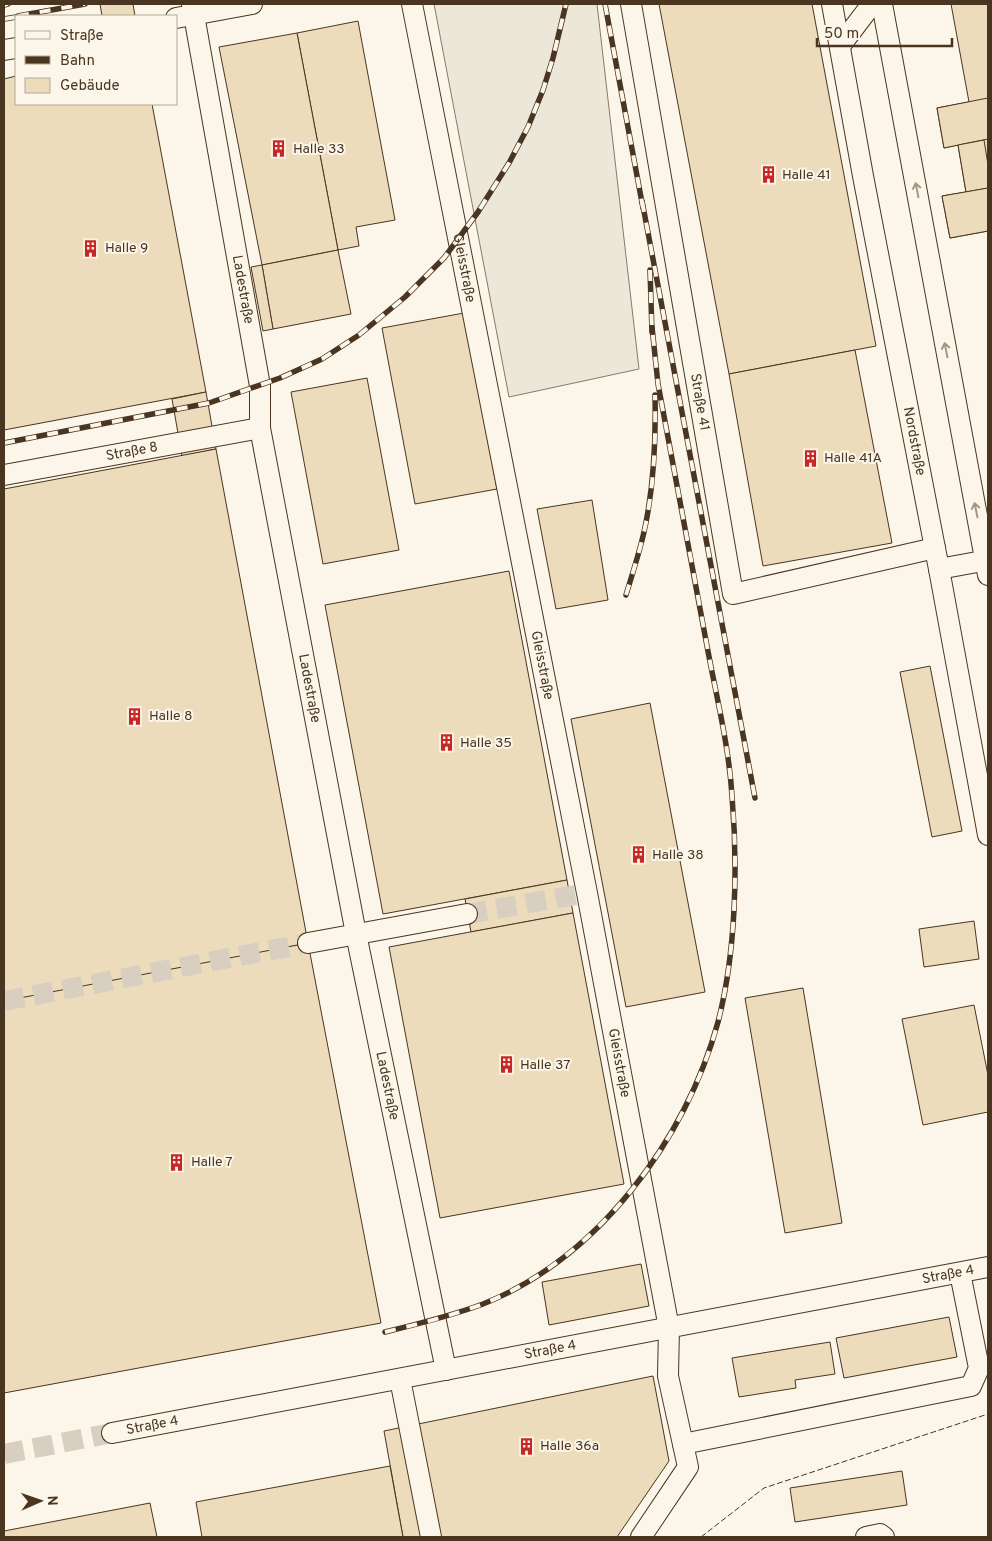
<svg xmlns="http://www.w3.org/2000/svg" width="992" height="1541" font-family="Overpass,sans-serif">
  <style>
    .parking { fill: #ede7d9; stroke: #887966 }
    .building { fill: #ecdcbc; stroke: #4a3520 }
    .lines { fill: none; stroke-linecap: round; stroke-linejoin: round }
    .minor-tunnel { stroke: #d8cfc1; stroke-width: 20; stroke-dasharray: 20 10; stroke-linecap: butt }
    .minor-casing { stroke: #4a3520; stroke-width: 22 }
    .minor { stroke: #fbf6e9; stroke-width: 20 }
    .rail-casing { stroke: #4a3520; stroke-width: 5.5 }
    .rail { stroke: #fbf6e9; stroke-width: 4; stroke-dasharray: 11; stroke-linecap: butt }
    .fence { stroke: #4a3520; stroke-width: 1; stroke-dasharray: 6 2.5; stroke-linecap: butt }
    .oneway { stroke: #a29684 }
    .labels { text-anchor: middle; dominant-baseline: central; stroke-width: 4; stroke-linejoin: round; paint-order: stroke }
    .poi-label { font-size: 14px; fill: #4a3520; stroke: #fbf6e9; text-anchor: start }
    .street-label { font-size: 14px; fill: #4a3520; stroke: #fbf6e9 }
  </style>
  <rect width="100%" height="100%" fill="#fbf6e9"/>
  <polygon class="parking" points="434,4 597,4 639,369 509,397"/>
  <g class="building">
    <polygon points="100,4 133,4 135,16 102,16"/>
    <polygon points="659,4 812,4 876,346 729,374"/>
    <polygon points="951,4 988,4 988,231 950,238 942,196 966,192 958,145 944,148 937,108 969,102"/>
    <polygon points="358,21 395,220 356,227 359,246 338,250 297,33"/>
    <polygon points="297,33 338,250 262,265 219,47"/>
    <polygon points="16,76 16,104 152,104 206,392 4,430 4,79"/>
    <polygon points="988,98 988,139 944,148 937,108"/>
    <polygon points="984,140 988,165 988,188 966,192 958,145"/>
    <polygon points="988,188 988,231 950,238 942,196"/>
    <polygon points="338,250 351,314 273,329 262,265"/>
    <polygon points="262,265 273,329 263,331 251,267"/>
    <polygon points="464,313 497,489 415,504 382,328"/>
    <polygon points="855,350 892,543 763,566 729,374"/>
    <polygon points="367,378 399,550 323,564 291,392"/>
    <polygon points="206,392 216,449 182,456 172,399"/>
    <polygon points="216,449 308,943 4,1007 4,489"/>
    <polygon points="592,500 608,600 556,609 537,509"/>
    <polygon points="509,571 567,880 383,914 325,605"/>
    <polygon points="930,666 962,831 932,837 900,672"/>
    <polygon points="650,703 705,992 626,1007 571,719"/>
    <polygon points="567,880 573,913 471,932 465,899"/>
    <polygon points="573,913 624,1184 440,1218 389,947"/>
    <polygon points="974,921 979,959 924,967 919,929"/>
    <polygon points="308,943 381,1323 4,1393 4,1001"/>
    <polygon points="803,988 842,1223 785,1233 745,998"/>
    <polygon points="974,1005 988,1075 988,1112 923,1125 902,1019"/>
    <polygon points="641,1264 649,1306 549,1325 542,1282"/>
    <polygon points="949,1317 957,1357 844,1378 836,1338"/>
    <polygon points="830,1342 835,1374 795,1380 796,1388 739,1397 732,1358"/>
    <polygon points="653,1376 669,1461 617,1537 403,1537 384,1431"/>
    <polygon points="390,1466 403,1537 202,1537 196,1502"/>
    <polygon points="902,1471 907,1505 795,1522 790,1488"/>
    <polygon points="150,1503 157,1537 4,1537 4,1531"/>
  </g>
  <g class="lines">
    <g class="minor-tunnel">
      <polyline points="467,914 587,893"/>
      <polyline points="4,1001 308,943"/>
      <polyline points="4,1454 112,1433"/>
    </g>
    <defs>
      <g id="minor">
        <path id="s1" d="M192,4L260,386V428L356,934L446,1370"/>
        <path id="s2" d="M412,4L587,893L669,1328L668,1376L688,1467L641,1537"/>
        <path id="s3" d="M631,4L733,594L935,548"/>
        <path id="s4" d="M832,4L863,176L939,569L988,835"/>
        <polyline points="882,4 988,575"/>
        <polyline points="176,18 252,4"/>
        <polyline points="840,46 872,4"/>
        <polyline points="4,50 16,48"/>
        <path id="s5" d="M4,475L260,428"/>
        <polyline points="939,569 988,560"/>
        <polyline points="308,943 467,914"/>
        <polyline points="400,1379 431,1537"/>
        <path id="s6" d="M112,1433L988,1267"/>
        <polyline points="683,1444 971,1386 979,1368 960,1273"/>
        <polyline points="866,1537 880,1534 884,1537"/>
      </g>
    </defs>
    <use href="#minor" class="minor-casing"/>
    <use href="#minor" class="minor"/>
    <defs>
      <g id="rail">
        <polyline points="605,4 643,208"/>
        <polyline points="4,5 8,4"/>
        <polyline points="18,16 85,4"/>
        <polyline points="4,19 16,17"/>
        <polyline points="642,201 755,798"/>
        <polyline points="650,270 652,332"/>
        <polyline points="4,443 209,403 280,378 322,359 359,335 405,297 444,258 478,212 509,163 528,127 543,90 553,58 566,4"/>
        <path d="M626,595C632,575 639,554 644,532C654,487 656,441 655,395"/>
        <path d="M385,1332C418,1324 451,1316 483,1304C598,1258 686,1140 718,1022C736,953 738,867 732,796C729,746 716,695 707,646C691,558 674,471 658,384L652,327"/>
      </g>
    </defs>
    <use href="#rail" class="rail-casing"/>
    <use href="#rail" class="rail"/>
    <polyline class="fence" points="701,1537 764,1488 988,1414"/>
  </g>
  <defs><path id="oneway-shaft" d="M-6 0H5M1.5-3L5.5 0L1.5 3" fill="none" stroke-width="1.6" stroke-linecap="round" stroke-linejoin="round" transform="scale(1.25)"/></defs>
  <g class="oneway">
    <use href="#oneway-shaft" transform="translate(917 190) rotate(-101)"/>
    <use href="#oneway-shaft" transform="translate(946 350) rotate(-101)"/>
    <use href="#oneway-shaft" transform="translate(976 510) rotate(-101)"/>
  </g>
  <defs>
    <symbol id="building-bare" viewBox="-9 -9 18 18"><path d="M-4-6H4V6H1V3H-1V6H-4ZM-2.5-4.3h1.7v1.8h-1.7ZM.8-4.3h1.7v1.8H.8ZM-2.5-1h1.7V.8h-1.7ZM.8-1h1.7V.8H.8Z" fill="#c62828" stroke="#fbf6e9" stroke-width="2.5" paint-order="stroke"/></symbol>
  </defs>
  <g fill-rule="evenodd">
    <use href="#building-bare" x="266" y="136" width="25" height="25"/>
    <use href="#building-bare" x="756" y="162" width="25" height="25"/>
    <use href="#building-bare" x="78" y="236" width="25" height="25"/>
    <use href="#building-bare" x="798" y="446" width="25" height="25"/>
    <use href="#building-bare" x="122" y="704" width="25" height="25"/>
    <use href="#building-bare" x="434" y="730" width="25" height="25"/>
    <use href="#building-bare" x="626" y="842" width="25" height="25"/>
    <use href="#building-bare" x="494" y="1052" width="25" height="25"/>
    <use href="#building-bare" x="164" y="1150" width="25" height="25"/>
    <use href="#building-bare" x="514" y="1434" width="25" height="25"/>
  </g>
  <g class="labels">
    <g class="poi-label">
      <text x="293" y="149">Halle 33</text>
      <text x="782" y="175">Halle 41</text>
      <text x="105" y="248">Halle 9</text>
      <text x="824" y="458">Halle 41A</text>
      <text x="149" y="716">Halle 8</text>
      <text x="460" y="743">Halle 35</text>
      <text x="652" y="855">Halle 38</text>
      <text x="520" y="1065">Halle 37</text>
      <text x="191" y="1162">Halle 7</text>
      <text x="540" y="1446">Halle 36a</text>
    </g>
    <g class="street-label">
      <text stroke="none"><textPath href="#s2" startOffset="269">Gleisstraße</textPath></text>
      <text stroke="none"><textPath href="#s1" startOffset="290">Ladestraße</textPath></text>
      <text stroke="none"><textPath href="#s3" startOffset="404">Straße 41</textPath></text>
      <text stroke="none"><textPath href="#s4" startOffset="445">Nordstraße</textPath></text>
      <text stroke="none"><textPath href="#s5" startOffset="130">Straße 8</textPath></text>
      <text stroke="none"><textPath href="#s2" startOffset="674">Gleisstraße</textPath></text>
      <text stroke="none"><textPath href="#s1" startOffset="695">Ladestraße</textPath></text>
      <text stroke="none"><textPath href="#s2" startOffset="1079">Gleisstraße</textPath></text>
      <text stroke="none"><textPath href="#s1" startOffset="1100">Ladestraße</textPath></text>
      <text stroke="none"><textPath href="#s6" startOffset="851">Straße 4</textPath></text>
      <text stroke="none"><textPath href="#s6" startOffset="446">Straße 4</textPath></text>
      <text stroke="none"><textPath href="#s6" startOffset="41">Straße 4</textPath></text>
    </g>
  </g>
  <rect width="992" height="1541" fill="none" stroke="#4a3520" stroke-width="10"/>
  <rect x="15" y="15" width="162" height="90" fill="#fbf6e9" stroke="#b4a999"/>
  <rect x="25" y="31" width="25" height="8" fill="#fbf6e9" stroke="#b4a999"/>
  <text x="60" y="40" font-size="15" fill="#4a3520">Straße</text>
  <rect x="25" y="56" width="25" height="8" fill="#4a3520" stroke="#b4a999"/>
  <text x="60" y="65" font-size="15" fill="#4a3520">Bahn</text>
  <rect x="25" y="78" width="25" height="15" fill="#ecdcbc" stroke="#b4a999"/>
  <text x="60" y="90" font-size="15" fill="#4a3520">Gebäude</text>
  <g transform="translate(40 1501) rotate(88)" stroke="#fbf6e9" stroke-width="4" paint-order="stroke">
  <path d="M0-4L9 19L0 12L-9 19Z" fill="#4a3520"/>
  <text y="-8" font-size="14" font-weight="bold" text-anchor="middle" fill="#4a3520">N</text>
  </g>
  <path d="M817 38v8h135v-8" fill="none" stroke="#4a3520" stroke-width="2.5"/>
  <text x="824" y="38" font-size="15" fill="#4a3520" stroke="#fbf6e9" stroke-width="4" paint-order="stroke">50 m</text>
</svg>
